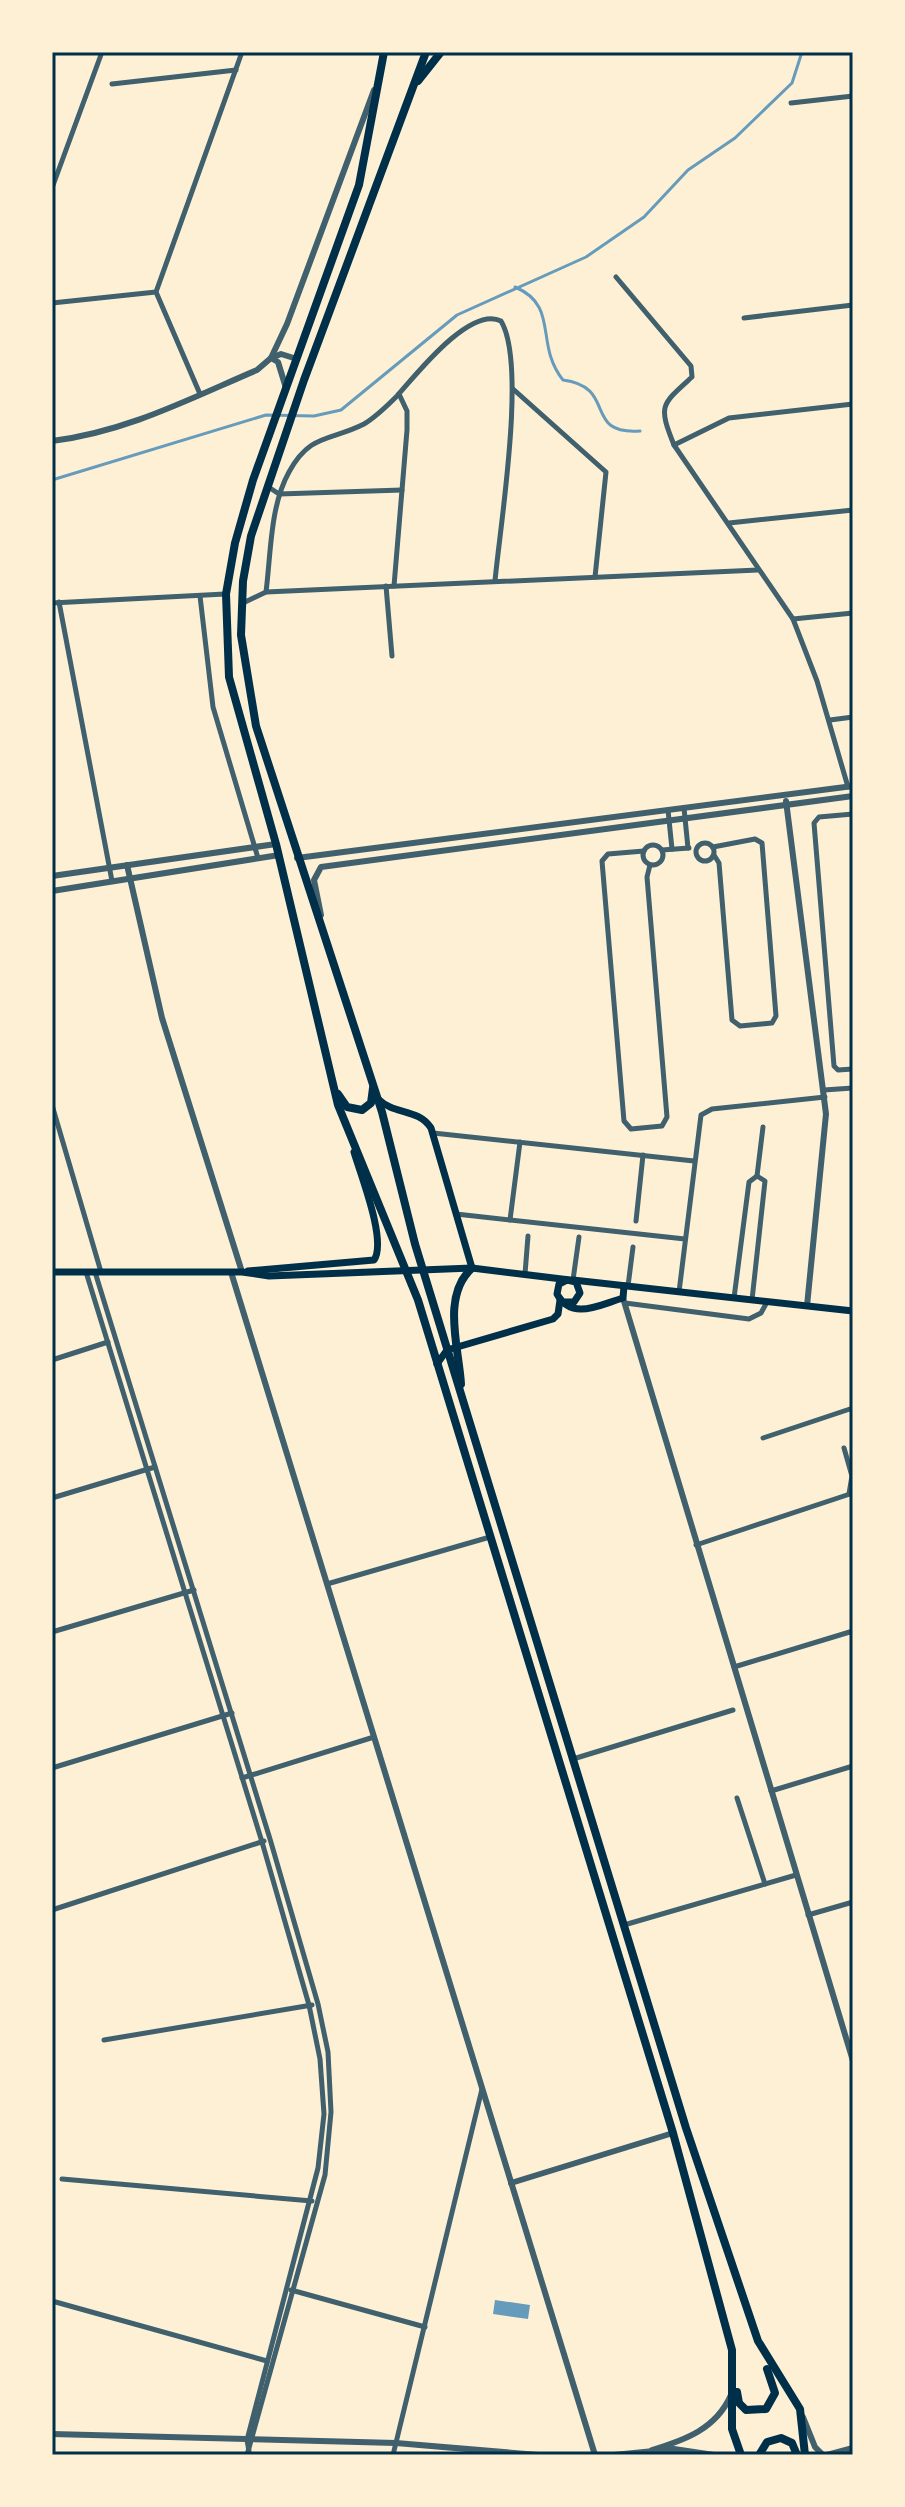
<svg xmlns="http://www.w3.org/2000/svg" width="905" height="2507" font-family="Commissioner,sans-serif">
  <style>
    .water { fill: #669bbc }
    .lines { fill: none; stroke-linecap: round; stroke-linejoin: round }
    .stream { stroke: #669bbc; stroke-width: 3 }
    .minor { stroke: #3f606c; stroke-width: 5 }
    .tertiary { stroke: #3f606c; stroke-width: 6 }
    .secondary { stroke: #003049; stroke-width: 7 }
    .primary { stroke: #003049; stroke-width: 8 }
    .neatline { fill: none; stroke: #003049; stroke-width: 3 }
  </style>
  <rect width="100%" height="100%" fill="#fdf0d5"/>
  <polygon class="water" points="495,2300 530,2305 528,2319 493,2314"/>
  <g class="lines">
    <g class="stream">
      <path d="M515,287C560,306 534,344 563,380C618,387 582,435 640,431"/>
      <polyline points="52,480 266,415 314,416 341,410 457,315 586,257 644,217 688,170 735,138 792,83 802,52"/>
    </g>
    <g class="minor">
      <polyline points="112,84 236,70"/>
      <polyline points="791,103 853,96"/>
      <polyline points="52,188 102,52"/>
      <path d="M616,277L691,366L692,377C661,405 658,405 674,445L793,619L817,681L848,787"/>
      <polyline points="52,303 156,292"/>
      <polyline points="744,318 853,305"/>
      <polyline points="513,389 606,472 595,577"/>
      <polyline points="200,394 156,292 242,52"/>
      <polyline points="674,445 729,418 853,404"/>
      <polyline points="267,486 279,494 402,490"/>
      <polyline points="729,523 853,510"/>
      <polyline points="386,586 392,656"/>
      <polyline points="394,586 407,430 407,411 399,394"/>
      <path d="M266,592C271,553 270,506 289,472C310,433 331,441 364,424C376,417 387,406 397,396C415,376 470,305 501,321C527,364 500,526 495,581"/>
      <polyline points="200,596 213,707 258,858"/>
      <polyline points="59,602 112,881"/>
      <polyline points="52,603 225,594"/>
      <polyline points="243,603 266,592 758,570"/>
      <polyline points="793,619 853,613"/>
      <polyline points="830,720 853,717"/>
      <polyline points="684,808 688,848"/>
      <polyline points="668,810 672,849"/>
      <polyline points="853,814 819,817 814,823 834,1066 838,1070 853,1069"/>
      <circle cx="705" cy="852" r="9"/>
      <circle cx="653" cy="855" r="10"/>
      <polyline points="713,847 755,839 762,843 776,1016 772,1023 740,1026 732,1020 719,863 714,855"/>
      <polyline points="662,850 689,848"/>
      <polyline points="644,851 608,854 602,861 624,1121 631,1129 662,1126 667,1117 647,877 650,865"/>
      <polyline points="824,1090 853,1088"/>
      <polyline points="52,1105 101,1272"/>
      <polyline points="433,1133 694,1161"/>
      <polyline points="757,1176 763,1127"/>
      <polyline points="456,1214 685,1239"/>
      <polyline points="510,1220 520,1142"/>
      <polyline points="636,1221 643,1155"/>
      <polyline points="86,1272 262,1842 309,2005 320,2059 324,2114 318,2168 247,2440 249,2451"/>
      <polyline points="95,1272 270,1839 318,2004 328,2052 331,2112 325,2175 247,2455"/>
      <polyline points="525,1274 528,1236"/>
      <polyline points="573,1280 579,1237"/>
      <polyline points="628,1286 633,1247"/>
      <polyline points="679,1292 701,1115 712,1109 825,1097"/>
      <polyline points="734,1298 749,1182 757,1176 765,1181 752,1300"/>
      <polyline points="625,1303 749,1319 761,1313 767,1302"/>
      <polyline points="52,1360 108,1342"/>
      <polyline points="763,1438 853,1408"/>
      <polyline points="844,1448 852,1476 849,1494"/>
      <polyline points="52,1498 155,1467"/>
      <polyline points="696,1545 853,1493"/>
      <polyline points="327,1584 490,1537"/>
      <polyline points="52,1632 194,1590"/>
      <polyline points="734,1667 853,1631"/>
      <polyline points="573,1759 733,1710"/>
      <polyline points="52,1768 232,1713"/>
      <polyline points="242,1778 374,1737"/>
      <polyline points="771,1791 853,1766"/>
      <polyline points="737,1798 765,1884"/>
      <polyline points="52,1910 264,1841"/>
      <polyline points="808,1915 853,1902"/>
      <polyline points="624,1925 796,1875"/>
      <polyline points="104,2040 312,2005"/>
      <polyline points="62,2179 312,2201"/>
      <polyline points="291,2290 425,2327"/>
      <polyline points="52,2301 267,2361"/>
      <polyline points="393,2455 482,2089"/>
    </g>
    <g class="tertiary">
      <polyline points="271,358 278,362 286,388"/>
      <polyline points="271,358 281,354 297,359"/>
      <path d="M52,441C126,432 189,399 257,370L271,358L287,324L374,90"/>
      <polyline points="786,801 826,1114 807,1306"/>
      <polyline points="297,858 853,786"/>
      <polyline points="127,865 162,1018 242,1272"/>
      <polyline points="52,876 276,844"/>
      <polyline points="52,891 279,855"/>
      <polyline points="321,915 314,880 321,867 853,796"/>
      <polyline points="231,1272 595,2455"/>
      <polyline points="623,1298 853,2061"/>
      <polyline points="511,2183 673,2133"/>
      <polyline points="803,2417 815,2447 823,2455"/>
      <polyline points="52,2434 396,2443 538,2455"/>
      <path d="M652,2450C685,2440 716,2429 731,2395"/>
      <polyline points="614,2455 674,2449 714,2455"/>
      <polyline points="827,2455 853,2448"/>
    </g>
    <g class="secondary">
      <path d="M378,1099C394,1115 418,1108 431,1128L472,1268"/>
      <path d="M248,1271L374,1260C387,1241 361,1176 354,1152"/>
      <polyline points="52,1272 242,1272 269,1276 472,1268 570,1280"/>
      <polyline points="573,1280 853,1311"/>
      <path d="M563,1302H574L580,1293L576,1282L567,1280L559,1284L557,1294C572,1321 599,1305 623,1298L624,1286"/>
      <polyline points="437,1364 447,1350 553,1319 558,1314 560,1300"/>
    </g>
    <g class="primary">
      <polyline points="384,52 359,185 253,480 235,543 226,594 229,677 276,844 338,1105 418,1300 673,2133 732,2350 732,2429 741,2455"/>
      <polyline points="426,52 304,380 251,536 243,581 241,635 256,726 382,1112 415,1244 686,2128 758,2341 800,2409 805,2455"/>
      <polyline points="418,81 441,52"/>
      <polyline points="338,1094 347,1107 362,1110 371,1103 373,1088"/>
      <path d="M461,1384C459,1348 441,1296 472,1268"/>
      <polyline points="737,2392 739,2403 746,2410 766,2409 775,2393 767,2369"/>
      <polyline points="759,2455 767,2442 781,2438 792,2443 797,2455"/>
    </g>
  </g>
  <rect width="905" height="2507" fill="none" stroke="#fdf0d5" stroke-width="108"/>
  <rect x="54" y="54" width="797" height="2399" class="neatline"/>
</svg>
